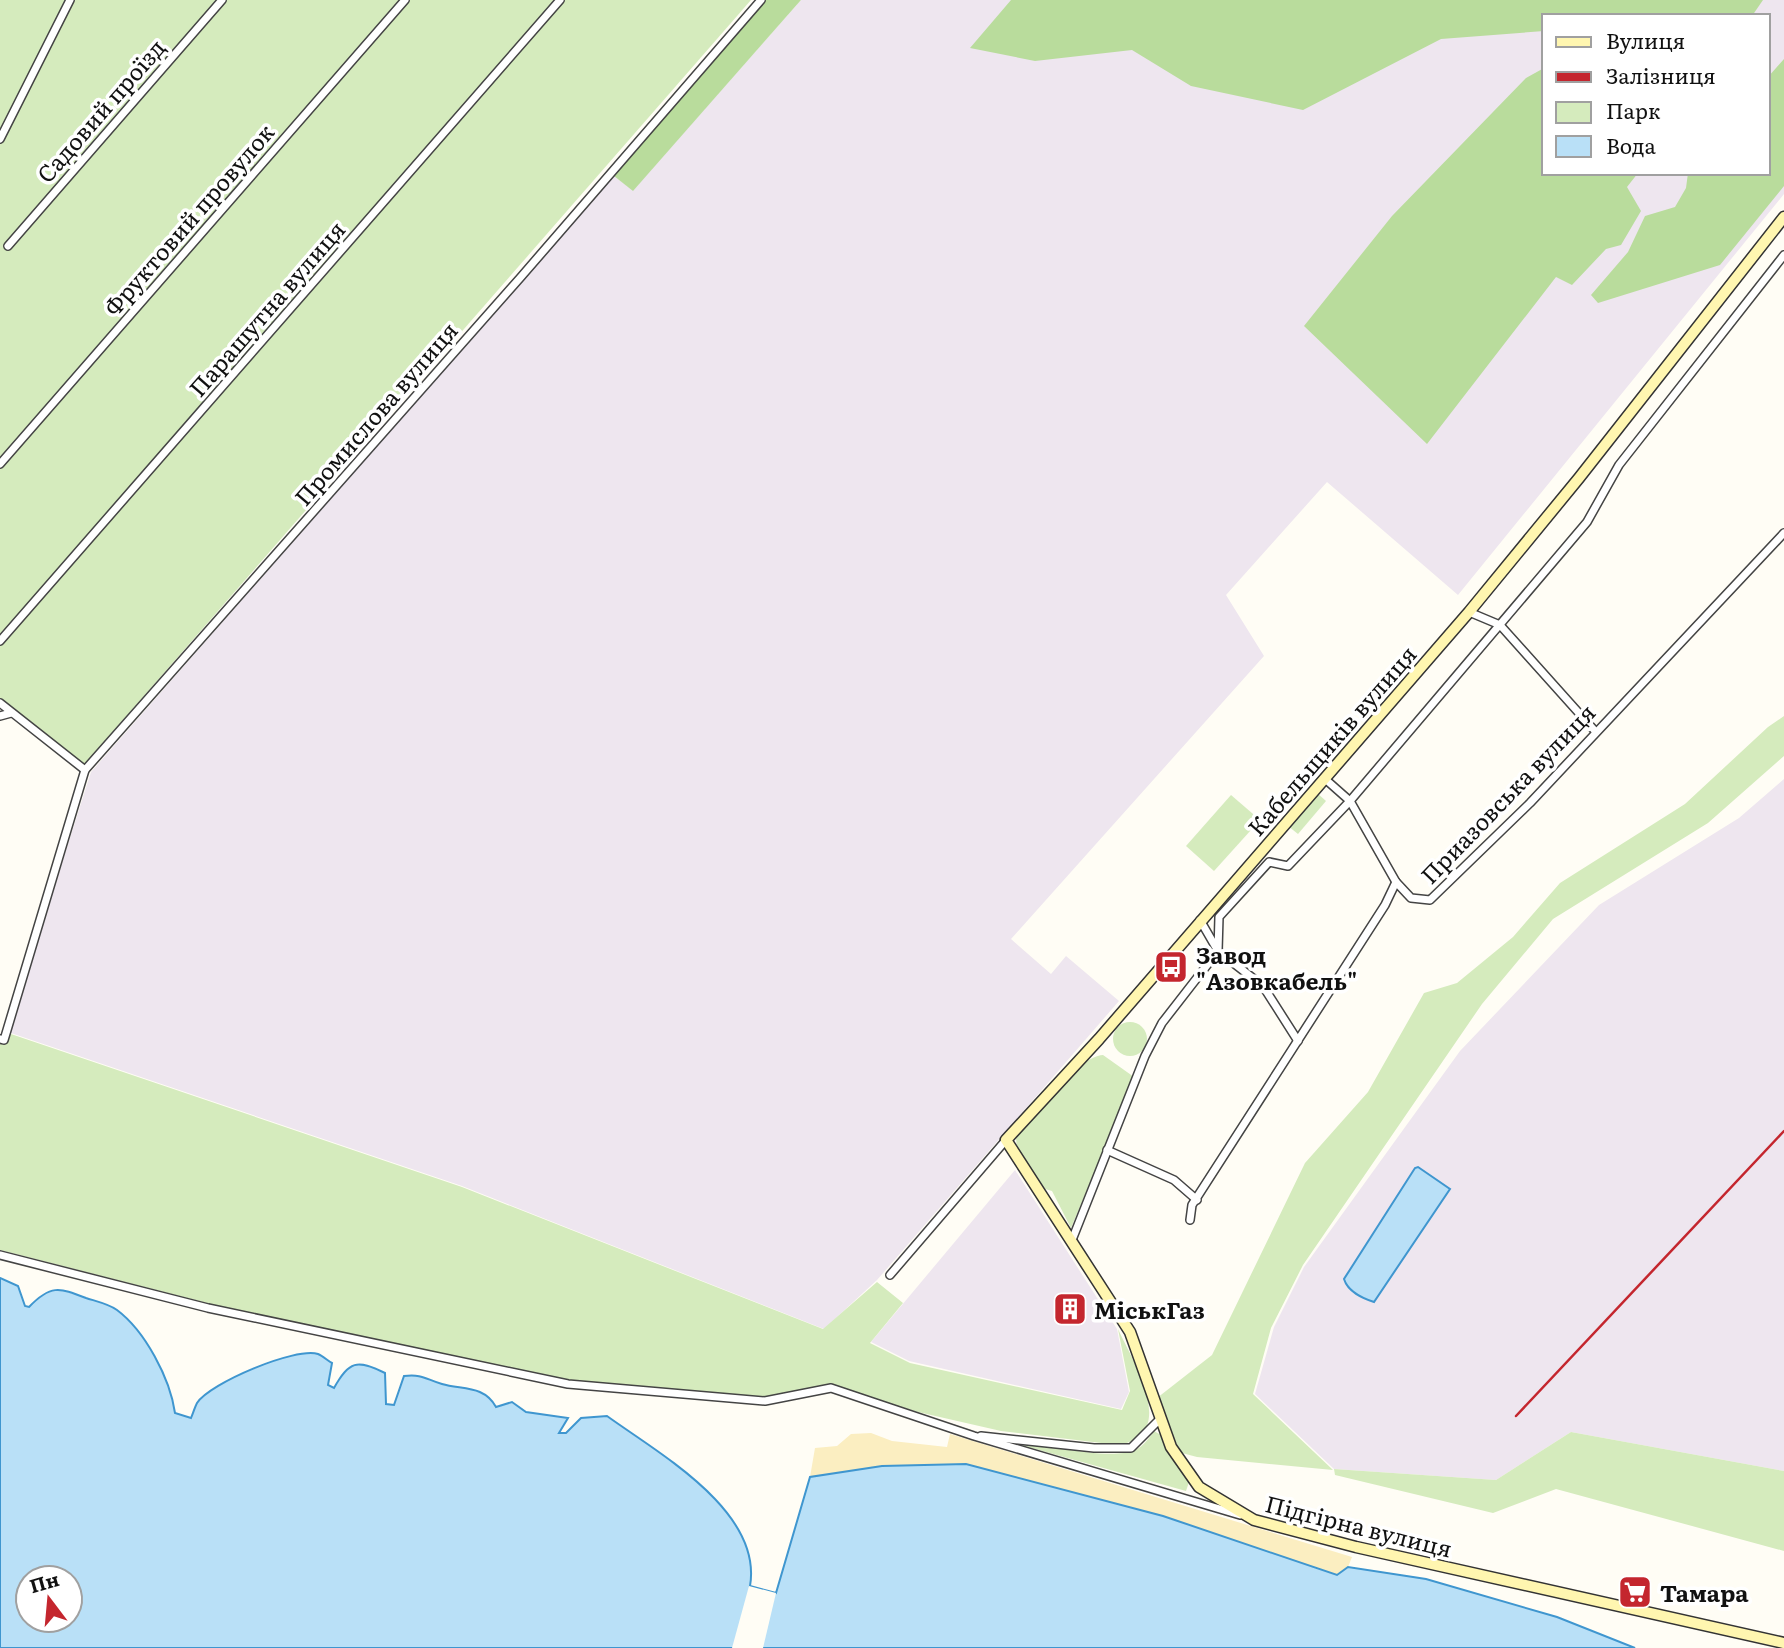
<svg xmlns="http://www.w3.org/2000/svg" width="1784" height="1648" font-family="Literata,serif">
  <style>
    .industrial { fill: #eee6ef; fill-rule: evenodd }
    .green { fill: #d5ebbd }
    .forest { fill: #b9dc9c }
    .sand { fill: #fbeec1 }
    .water { fill: #b9e0f7; stroke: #3f96cf; stroke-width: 2; fill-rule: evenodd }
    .pier { fill: #fffdf5 }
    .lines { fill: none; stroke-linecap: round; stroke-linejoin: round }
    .street-casing { stroke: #444; stroke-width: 10 }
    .secondary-casing { stroke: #333; stroke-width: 13 }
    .street { stroke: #fff; stroke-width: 7 }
    .secondary { stroke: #fff6b0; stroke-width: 10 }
    .rail { stroke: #c4262e; stroke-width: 2.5 }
    .labels { text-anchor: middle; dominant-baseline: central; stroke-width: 7; stroke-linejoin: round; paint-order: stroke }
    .street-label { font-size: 23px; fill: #111; stroke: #fff }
    .poi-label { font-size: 23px; font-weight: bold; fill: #111; stroke: #fff; text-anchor: start }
  </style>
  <rect width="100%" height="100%" fill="#fffdf5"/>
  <g class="industrial">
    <path d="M801,0H1784V194L1458,595L1327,482L1226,595L1264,656L1011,939L1051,974L1066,956L1119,1001L877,1280L824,1329L462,1186L8,1032L91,772L614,176L633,190ZM1544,16H1768V173H1544Z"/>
    <polygon points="1784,779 1784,1471 1571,1432 1496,1480 1334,1469 1255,1394 1274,1327 1304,1267 1460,1051 1599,905 1739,818"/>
    <polygon points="1015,1170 1117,1329 1129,1392 1121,1409 909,1361 871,1342"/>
  </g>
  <g class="green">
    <polygon points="0,0 751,0 81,768 0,703"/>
    <polygon points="1784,716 1784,756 1708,823 1553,919 1482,1004 1303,1265 1271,1328 1253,1394 1333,1470 1197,1457 1182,1453 1173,1438 1157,1398 1212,1355 1305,1163 1368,1092 1424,993 1457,983 1513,937 1560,883 1685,804 1768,727"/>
    <polygon points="1317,793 1326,801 1298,834 1288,826"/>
    <polygon points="1231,795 1260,820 1214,871 1186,846"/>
    <circle cx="1130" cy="1039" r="17"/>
    <path d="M8,1033L462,1187L823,1329L877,1282L903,1303L870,1343L910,1363L1122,1410L1130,1391L1118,1329C1133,1362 1180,1435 1118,1445L1001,1431L918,1412L829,1385L766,1397L568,1382L211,1304L0,1250V1040Z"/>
    <path d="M1103,1055L1134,1077L1071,1228L1052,1191L1045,1189L1017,1149L1016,1138C1033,1116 1076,1057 1103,1055Z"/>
    <path d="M1154,1431L1161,1435L1189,1482L1186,1491L1021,1445V1442C1049,1445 1110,1461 1135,1450C1143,1447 1149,1438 1154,1431Z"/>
    <polygon points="1571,1432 1784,1471 1784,1551 1556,1489 1493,1513 1335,1475 1334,1469 1496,1480"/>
  </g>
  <g class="forest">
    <polygon points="766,0 801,0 633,191 614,176"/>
    <polygon points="1011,0 1763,0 1752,16 1544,16 1544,31 1441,39 1303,110 1191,86 1132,50 1035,61 970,48"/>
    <polygon points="1784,59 1784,186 1720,265 1598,303 1591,295 1628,252 1645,216 1675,207 1686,188 1688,173 1768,173 1768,77"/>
    <polygon points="1544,68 1544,173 1638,173 1627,187 1641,211 1621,245 1606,249 1572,285 1556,277 1427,444 1304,326 1392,216 1526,78"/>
  </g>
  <polygon class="sand" points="871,1433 892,1441 947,1447 950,1434 1352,1557 1348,1567 1337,1575 1163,1516 966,1464 882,1466 810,1477 815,1448 837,1446 851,1434"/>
  <g class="water">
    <path d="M1418,1167L1450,1189L1374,1302C1362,1298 1348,1292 1344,1279L1415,1168Z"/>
    <path d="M0,1278L18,1286L25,1306L29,1307C50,1285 59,1287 86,1298C95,1301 109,1304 117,1310C145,1331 170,1378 175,1413L191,1418C193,1413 195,1407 197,1403C210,1383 295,1347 318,1354C323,1356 328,1361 332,1363L328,1385L334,1388C349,1361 357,1359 385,1373L386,1404L394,1405L404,1376C423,1374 425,1379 442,1384C462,1390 484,1385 496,1407L512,1402L526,1412L568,1418L559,1433H566L581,1418L607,1416C658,1453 763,1511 750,1586L776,1593L810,1477L882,1466L966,1464L1163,1516L1337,1575L1348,1567L1426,1579L1557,1617L1635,1648H0ZM28,1578H70V1620H28Z"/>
  </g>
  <polygon class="pier" points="749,1586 776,1593 763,1648 732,1648"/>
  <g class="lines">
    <defs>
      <g id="street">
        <polyline points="0,139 70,0"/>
        <polyline points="8,246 222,0"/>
        <polyline points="0,464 405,0"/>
        <polyline points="1469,612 1500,625 1595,731"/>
        <polyline points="0,641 560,0"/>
        <polyline points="0,703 85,770"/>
        <polyline points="0,716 11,713"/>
        <polyline points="1324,778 1350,801 1396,882"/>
        <polyline points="1200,920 1218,951 1263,986 1298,1041"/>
        <polyline points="0,1039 4,1040 85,770 520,278 761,0"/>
        <polyline points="1107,1150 1174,1180 1197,1200"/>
        <polyline points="1190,1220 1192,1205 1385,905 1396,882 1411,898 1430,900 1530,803 1784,533"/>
        <polyline points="1072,1240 1145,1056 1162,1023 1218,951 1219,917 1269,862 1288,866 1350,801 1587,522 1619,465 1784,255"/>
        <polyline points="0,1255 208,1308 568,1384 765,1401 831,1388 974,1436 1240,1515"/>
        <polyline points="890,1275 1006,1140"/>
        <polyline points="981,1436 1094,1448 1131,1448 1159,1420"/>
      </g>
      <polyline id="secondary" points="1784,217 1579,478 1469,612 1099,1039 1006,1140 1130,1332 1171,1447 1199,1487 1254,1520 1356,1547 1784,1643"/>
    </defs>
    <use href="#street" class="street-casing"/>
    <use href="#secondary" class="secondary-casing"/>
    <use href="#street" class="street"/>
    <use href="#secondary" class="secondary"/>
    <polyline class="rail" points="1516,1416 1784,1131"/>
  </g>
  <defs>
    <symbol id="bus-square" viewBox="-11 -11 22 22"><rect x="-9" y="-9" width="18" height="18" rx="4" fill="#c4262e" stroke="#fff"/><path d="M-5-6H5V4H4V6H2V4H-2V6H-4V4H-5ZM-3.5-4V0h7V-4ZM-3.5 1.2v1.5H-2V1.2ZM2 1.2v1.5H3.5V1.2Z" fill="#fff"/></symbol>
    <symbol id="building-square" viewBox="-11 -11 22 22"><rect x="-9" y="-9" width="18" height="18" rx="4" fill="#c4262e" stroke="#fff"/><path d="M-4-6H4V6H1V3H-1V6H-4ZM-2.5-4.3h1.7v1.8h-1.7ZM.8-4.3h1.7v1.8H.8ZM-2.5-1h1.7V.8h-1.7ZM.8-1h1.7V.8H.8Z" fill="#fff"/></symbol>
    <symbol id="supermarket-square" viewBox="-11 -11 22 22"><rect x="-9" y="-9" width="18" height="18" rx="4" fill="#c4262e" stroke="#fff"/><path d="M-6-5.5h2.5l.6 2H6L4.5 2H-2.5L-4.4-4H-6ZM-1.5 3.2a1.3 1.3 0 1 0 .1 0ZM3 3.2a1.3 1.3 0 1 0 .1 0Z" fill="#fff"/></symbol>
  </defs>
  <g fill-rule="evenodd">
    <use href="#bus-square" x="1152" y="948" width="38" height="38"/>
    <use href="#building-square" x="1051" y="1290" width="38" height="38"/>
    <use href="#supermarket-square" x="1616" y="1573" width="38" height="38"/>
  </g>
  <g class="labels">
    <g class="street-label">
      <text transform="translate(100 110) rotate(-49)">Садовий проїзд</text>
      <text transform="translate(188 219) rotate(-49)">Фруктовий провулок</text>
      <text transform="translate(266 308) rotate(-49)">Парашутна вулиця</text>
      <text transform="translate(375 413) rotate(-49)">Промислова вулиця</text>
      <text transform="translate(1331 740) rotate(-49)">Кабельщиків вулиця</text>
      <text transform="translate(1507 793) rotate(-46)">Приазовська вулиця</text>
      <text transform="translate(1359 1525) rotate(14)">Підгірна вулиця</text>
    </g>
    <g class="poi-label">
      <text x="1196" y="954">Завод<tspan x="1196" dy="26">"Азовкабель"</tspan></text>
      <text x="1094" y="1309">МіськГаз</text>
      <text x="1660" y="1592">Тамара</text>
    </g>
  </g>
  <rect x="1542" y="14" width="228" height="161" fill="#ffffff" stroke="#a0a0a0" stroke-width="2"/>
  <rect x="1556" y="37" width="35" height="10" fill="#fff6b0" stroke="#a0a0a0" stroke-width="2"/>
  <text x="1606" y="49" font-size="21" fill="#111111">Вулиця</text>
  <rect x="1556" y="72" width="35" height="10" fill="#c4262e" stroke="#a0a0a0" stroke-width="2"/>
  <text x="1606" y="84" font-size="21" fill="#111111">Залізниця</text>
  <rect x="1556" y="102" width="35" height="21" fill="#d5ebbd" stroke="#a0a0a0" stroke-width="2"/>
  <text x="1606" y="119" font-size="21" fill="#111111">Парк</text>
  <rect x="1556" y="136" width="35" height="21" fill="#b9e0f7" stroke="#a0a0a0" stroke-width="2"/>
  <text x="1606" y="154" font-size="21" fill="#111111">Вода</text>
  <g transform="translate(49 1599) rotate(344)"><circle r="33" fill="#ffffff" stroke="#a0a0a0" stroke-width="2"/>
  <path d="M0-5L12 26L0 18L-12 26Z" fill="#c4262e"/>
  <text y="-10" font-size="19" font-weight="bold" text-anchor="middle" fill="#111111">Пн</text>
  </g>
</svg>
